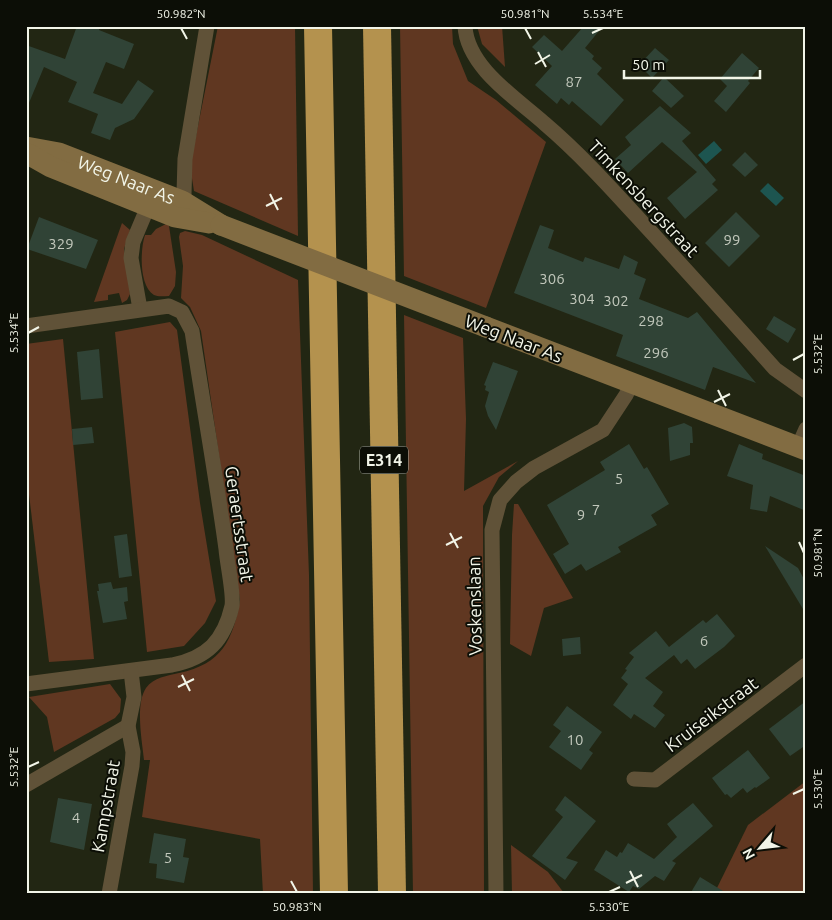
<svg xmlns="http://www.w3.org/2000/svg" width="832" height="920" font-family="Ubuntu,sans-serif">
  <style>
    .green { fill: #603721 }
    .water { fill: #1d5550 }
    .building { fill: #304336 }
    .lines { fill: none; stroke-linecap: round; stroke-linejoin: round }
    .minor { stroke: #605238; stroke-width: 15 }
    .secondary { stroke: #826c42; stroke-width: 21 }
    .motorway { stroke: #b4924e; stroke-width: 28 }
    .secondary-bridge { stroke: #826c42; stroke-width: 21 }
    .ticks { fill: none; stroke: #f2f5e8; stroke-width: 2 }
    .labels { text-anchor: middle; dominant-baseline: central; stroke-width: 4; stroke-linejoin: round; paint-order: stroke }
    .number-label { font-size: 15px; fill: #c2c8bc }
    .shield { fill: #0c0e06; stroke: #adb0a4; stroke-width: 1 }
    .shield-label { font-size: 16px; font-weight: bold; fill: #f2f5e8 }
    .street-label { font-size: 18px; fill: #f2f5e8; stroke: #0c0e06 }
    .neatline { fill: none; stroke: #f2f5e8; stroke-width: 2 }
    .ticks-label { font-size: 12px; text-anchor: middle; fill: #f2f5e8 }
  </style>
  <rect width="100%" height="100%" fill="#222613"/>
  <g class="green">
    <polygon points="218,26 295,26 298,236 194,191 190,166"/>
    <polygon points="400,26 452,26 453,44 468,81 496,100 546,142 486,308 404,276"/>
    <polygon points="477,26 502,26 505,67 482,44"/>
    <polygon points="122,223 130,230 124,249 130,294 127,300 122,303 119,293 108,295 108,300 94,302"/>
    <path d="M166,224L169,226L176,272L175,286L169,296C164,296 158,297 154,295C139,286 140,250 145,235H151L156,229Z"/>
    <path d="M185,231L202,235L298,280L309,575L313,894H263L260,839L142,817L150,760H144C142,741 135,704 146,688C154,677 167,676 179,673C222,664 233,640 240,600L201,331L190,307L181,298L183,266L179,237L180,233Z"/>
    <polygon points="404,315 463,338 466,419 464,491 518,461 499,477 483,506 484,894 413,894"/>
    <polygon points="170,322 177,330 200,503 216,601 205,623 184,646 147,652 115,332"/>
    <polygon points="63,339 94,659 49,662 26,469 26,344"/>
    <polygon points="514,504 518,504 573,598 544,608 531,656 510,644 512,535"/>
    <polygon points="110,684 121,699 120,712 115,718 54,752 47,717 29,697"/>
    <polygon points="806,781 806,894 714,894 748,825"/>
    <polygon points="511,845 548,872 564,893 512,894"/>
  </g>
  <g class="water">
    <polygon points="714,141 722,150 706,164 698,155"/>
    <polygon points="768,183 784,198 776,206 760,191"/>
  </g>
  <g class="building">
    <polygon points="77,26 100,26 99,30 134,44 124,69 106,62 93,93 122,104 138,80 154,91 134,119 115,128 110,140 91,133 98,114 68,102 77,82 44,67 26,110 26,45 65,59"/>
    <polygon points="584,26 603,26 585,48 594,56 592,59 602,68 597,74 624,100 601,126 572,101 569,105 561,98 557,104 535,85 552,66 532,47 544,35 562,51"/>
    <polygon points="655,48 669,60 652,78 639,65"/>
    <polygon points="742,53 759,68 748,81 750,83 726,112 714,101 727,86 720,79"/>
    <polygon points="664,77 684,96 671,108 652,91"/>
    <polygon points="660,106 691,133 682,141 716,180 712,184 718,190 685,219 667,198 697,172 662,142 628,173 615,159 631,145 625,137"/>
    <polygon points="745,152 758,165 745,177 732,165"/>
    <polygon points="736,212 760,236 729,267 705,243"/>
    <polygon points="39,217 98,240 86,269 27,249"/>
    <polygon points="540,225 554,230 548,248 583,262 585,257 619,269 624,255 638,262 634,274 646,279 639,299 688,318 697,312 756,383 713,367 705,390 616,356 623,335 514,293"/>
    <polygon points="774,316 796,329 788,343 766,329"/>
    <polygon points="99,349 103,398 81,400 77,352"/>
    <polygon points="493,362 518,371 496,430 488,416 485,406 489,392 485,390 486,386 484,385"/>
    <polygon points="684,423 692,427 693,443 690,443 690,455 670,461 668,428"/>
    <polygon points="92,427 94,443 73,445 72,429"/>
    <polygon points="629,444 644,469 647,467 669,504 651,515 657,525 618,547 621,552 586,571 581,564 565,574 553,554 569,544 547,505 605,470 600,462"/>
    <polygon points="739,444 763,454 762,459 806,476 806,511 770,496 767,512 750,509 753,485 727,476"/>
    <polygon points="127,534 132,576 119,578 114,536"/>
    <polygon points="765,546 798,568 806,583 806,614"/>
    <polygon points="111,582 113,589 127,587 128,601 124,602 127,619 103,623 97,591 99,591 98,584"/>
    <polygon points="717,614 735,636 724,647 695,669 687,659 681,664 674,655 645,678 663,692 653,706 665,715 655,728 634,714 631,719 613,705 628,684 621,678 627,670 625,669 634,657 629,653 656,631 669,647 703,620 706,623"/>
    <polygon points="580,637 581,654 563,656 562,639"/>
    <polygon points="806,701 806,745 790,756 769,729"/>
    <polygon points="567,706 602,732 589,750 593,753 581,770 549,747 561,731 553,725"/>
    <polygon points="748,750 770,778 756,788 755,787 747,793 743,788 731,798 727,794 725,795 712,778"/>
    <polygon points="565,796 596,821 566,858 578,862 565,880 532,856 563,817 555,810"/>
    <polygon points="58,798 92,804 84,850 50,842"/>
    <polygon points="693,803 713,826 672,861 676,863 664,881 655,876 639,889 633,886 629,892 594,870 606,850 617,857 620,852 622,853 628,843 654,859 677,837 667,824"/>
    <polygon points="154,833 186,839 183,857 189,858 184,883 156,878 157,864 149,863"/>
    <polygon points="700,877 728,894 690,894"/>
  </g>
  <g class="lines">
    <g class="minor">
      <path d="M465,26C467,67 516,98 544,123C584,157 618,196 653,234C694,279 735,324 775,369L806,391"/>
      <polyline points="182,201 184,194 185,159 207,26"/>
      <polyline points="140,309 131,258 133,242 152,197"/>
      <path d="M26,326L169,306L182,312L192,331C203,404 216,476 226,549C227,563 234,594 232,606C224,641 207,658 172,665L26,684"/>
      <polyline points="798,447 806,429"/>
      <polyline points="634,779 655,780 806,665"/>
      <polyline points="26,785 128,726"/>
      <polyline points="109,894 132,766 133,752 128,726 134,697 131,671"/>
      <polyline points="496,894 492,530 500,500 516,482 534,468 603,430 626,395 632,383"/>
    </g>
    <g class="secondary">
      <path id="s1" d="M26,147L59,153L182,201L221,225"/>
      <polyline points="28,154 51,167 175,217 209,223"/>
      <polyline points="486,327 806,450"/>
    </g>
    <g class="motorway">
      <polyline points="318,26 334,894"/>
      <polyline points="377,26 392,894"/>
    </g>
    <polyline class="secondary-bridge" points="221,225 486,327"/>
  </g>
  <path class="ticks" d="M181,28L187,39M525,28L531,39M592,33L603,28M538,52L546,67M535,64L550,55M270,194L278,210M266,206L282,198M28,333L39,327M793,360L804,354M718,390L726,406M714,402L730,394M450,533L458,548M799,542L804,553M446,545L462,537M182,675L190,691M178,687L194,679M28,767L39,762M793,794L804,789M630,871L638,887M291,881L297,892M626,883L642,875M609,892L620,887"/>
  <g class="labels">
    <g class="number-label">
      <text x="574" y="81">87</text>
      <text x="732" y="239">99</text>
      <text x="61" y="243">329</text>
      <text x="552" y="278">306</text>
      <text x="582" y="298">304</text>
      <text x="616" y="300">302</text>
      <text x="651" y="320">298</text>
      <text x="656" y="352">296</text>
      <text x="619" y="478">5</text>
      <text x="596" y="509">7</text>
      <text x="581" y="514">9</text>
      <text x="704" y="640">6</text>
      <text x="575" y="739">10</text>
      <text x="76" y="817">4</text>
      <text x="168" y="857">5</text>
    </g>
    <rect class="shield" x="360" y="446.5" width="48" height="27" rx="4"/>
    <g class="shield-label">
      <text x="384" y="460">E314</text>
    </g>
    <g class="street-label">
      <text stroke="none"><textPath href="#s1" startOffset="106">Weg Naar As</textPath></text>
      <text transform="translate(644 198) rotate(47)">Timkensbergstraat</text>
      <text transform="translate(514 338) rotate(21)">Weg Naar As</text>
      <text transform="translate(240 524) rotate(82)">Geraertsstraat</text>
      <text transform="translate(474 606) rotate(-91)">Voskenslaan</text>
      <text transform="translate(711 714) rotate(-37)">Kruiseikstraat</text>
      <text transform="translate(105 806) rotate(-80)">Kampstraat</text>
    </g>
  </g>
  <rect width="832" height="920" fill="none" stroke="#0c0e06" stroke-width="55"/>
  <g transform="translate(760 848) rotate(242)" stroke="#0c0e06" stroke-width="4" paint-order="stroke">
  <path d="M0-4L9 19L0 12L-9 19Z" fill="#f2f5e8"/>
  <text y="-8" font-size="14" font-weight="bold" text-anchor="middle" fill="#f2f5e8">N</text>
  </g>
  <path d="M624 70v8h136v-8" fill="none" stroke="#f2f5e8" stroke-width="2.5"/>
  <text x="632" y="70" font-size="15" fill="#f2f5e8" stroke="#0c0e06" stroke-width="4" paint-order="stroke">50 m</text>
  <rect x="28" y="28" width="776" height="864" class="neatline"/>
  <g class="ticks-label">
    <text x="181" y="18">50.982°N</text>
    <text x="525" y="18">50.981°N</text>
    <text x="603" y="18">5.534°E</text>
    <text transform="translate(14 333) rotate(-90)" y="4">5.534°E</text>
    <text transform="translate(818 354) rotate(-90)" y="4">5.532°E</text>
    <text transform="translate(818 553) rotate(-90)" y="4">50.981°N</text>
    <text transform="translate(14 767) rotate(-90)" y="4">5.532°E</text>
    <text transform="translate(818 789) rotate(-90)" y="4">5.530°E</text>
    <text x="297" y="911">50.983°N</text>
    <text x="609" y="911">5.530°E</text>
  </g>
</svg>
